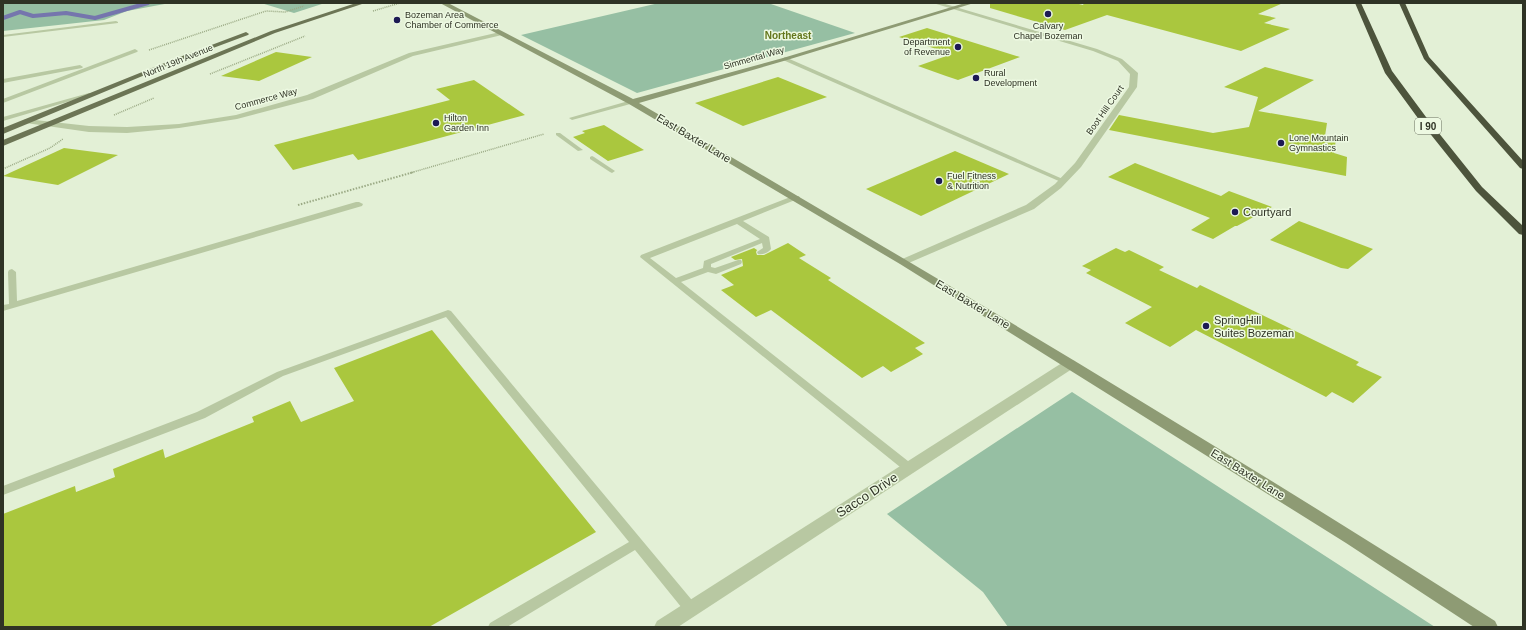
<svg xmlns="http://www.w3.org/2000/svg" width="1526" height="630" font-family="Arial,sans-serif">
  <style>
    .green { fill: #96bfa3 }
    .lines { fill: none; stroke-linecap: round; stroke-linejoin: round }
    .stream { stroke: #7575ad; stroke-width: 4 }
    .building { fill: #aac73e }
    .path-far1 { stroke: #9baa85; stroke-width: 1.5; stroke-dasharray: 1 1; stroke-linecap: butt }
    .path { stroke: #9baa85; stroke-width: 2; stroke-dasharray: 1.5 1.5; stroke-linecap: butt }
    .lane { fill: #b8c8a2; fill-rule: evenodd }
    .street { fill: #b8c8a2; fill-rule: evenodd }
    .secondary { fill: #8e9b74; fill-rule: evenodd }
    .primary { fill: #6c7555; fill-rule: evenodd }
    .highway { fill: #4d543c; fill-rule: evenodd }
    .poi-dot { fill: #1c1a54; stroke: #edf9e2; stroke-width: 1.5 }
    .labels { text-anchor: middle; dominant-baseline: central; stroke-width: 3; stroke-linejoin: round; paint-order: stroke }
    .far-poi-label { font-size: 9px; fill: #2f3325; stroke: #edf9e2; text-anchor: start }
    .far-street-label { font-size: 9px; fill: #2f3325; stroke: #edf9e2 }
    .far-neighbourhood-label { font-size: 10px; font-weight: bold; fill: #64771d; stroke: #edf9e2 }
    .shield { fill: #edf9e2; stroke: #686e5e; stroke-width: 1 }
    .shield-label { font-size: 10px; font-weight: bold; fill: #2f3325 }
    .street-label { font-size: 11px; fill: #2f3325; stroke: #edf9e2 }
    .poi-label { font-size: 11px; fill: #2f3325; stroke: #edf9e2; text-anchor: start }
    .near-street-label { font-size: 13px; fill: #2f3325; stroke: #edf9e2 }
  </style>
  <rect width="100%" height="100%" fill="#e3f0d6"/>
  <g class="green">
    <polygon points="3,3 170,3 127,11 104,20 3,31"/>
    <polygon points="261,3 325,3 294,13"/>
    <polygon points="659,3 768,3 855,33 637,93 521,35"/>
    <polygon points="1072,392 1435,627 1008,627 983,592 887,514"/>
  </g>
  <g class="lines">
    <polyline class="stream" points="3,18 20,12 33,16 66,13 95,18 148,3"/>
  </g>
  <g class="building">
    <polygon points="990,3 1075,3 1083,5 1084,3 1283,3 1258,14 1276,18 1264,23 1290,29 1241,51 1107,15 1065,30 990,8"/>
    <polygon points="927,28 1020,57 958,80 946,76 918,66 952,54 899,37"/>
    <polygon points="276,52 312,57 259,81 221,76"/>
    <polygon points="1265,67 1314,80 1258,111 1327,123 1325,136 1336,139 1334,153 1347,157 1346,176 1109,130 1119,115 1213,133 1249,127 1258,97 1224,87"/>
    <polygon points="778,77 827,97 743,126 695,103"/>
    <polygon points="474,80 525,115 358,160 353,154 293,170 274,145 450,100 436,89"/>
    <polygon points="604,125 644,150 608,161 573,137 585,133 582,131"/>
    <polygon points="64,148 118,155 58,185 3,176"/>
    <polygon points="955,151 1009,174 921,216 866,189"/>
    <polygon points="1135,163 1221,196 1229,191 1272,207 1237,226 1235,226 1213,239 1191,230 1210,218 1108,177"/>
    <polygon points="1299,221 1373,249 1348,269 1341,268 1270,240"/>
    <polygon points="788,243 806,255 799,258 831,278 828,280 925,343 915,348 923,354 891,372 883,366 862,378 771,310 756,317 721,290 734,285 721,275 743,266 742,259 735,260 731,257 754,248 757,250 756,252 757,255 764,255"/>
    <polygon points="1116,248 1125,252 1129,250 1164,267 1159,270 1197,288 1200,285 1283,325 1359,362 1356,365 1382,377 1353,403 1332,392 1326,397 1196,330 1170,347 1125,323 1152,307 1086,273 1091,270 1082,266"/>
    <polygon points="432,330 596,532 429,627 3,627 3,514 75,486 76,492 115,477 113,469 163,449 165,458 254,422 252,417 290,401 301,422 354,401 334,368"/>
  </g>
  <g class="lines">
    <g class="path-far1">
      <polyline points="373,11 400,3"/>
      <polyline points="149,50 266,11 285,12 304,6"/>
      <polyline points="210,74 305,36"/>
      <polyline points="114,115 154,98"/>
      <polyline points="3,169 50,148 63,139"/>
      <polyline points="410,173 544,134"/>
    </g>
    <polyline class="path" points="298,205 414,172"/>
    <g class="lane">
      <polygon points="116,21 118,22 118,23 3,37 3,35"/>
      <polygon points="135,49 138,51 137,52 3,103 3,99"/>
      <polygon points="785,57 1065,180 1067,181 1065,182 1061,182 783,60 782,59"/>
      <polygon points="80,65 83,67 82,68 3,83 3,79"/>
      <polygon points="89,93 94,94 3,121 3,117"/>
      <polygon points="632,100 635,102 634,103 572,120 569,118"/>
      <polygon points="556,133 560,133 583,150 578,151 556,135"/>
      <polygon points="592,156 594,157 615,171 612,173 610,172 590,159 590,157"/>
      <path d="M793,196H799L800,198L743,221L769,237L771,249C768,253 763,255 758,254L757,252L763,248L762,243L711,264V267L715,268L738,260H741L742,262L741,264L716,274L708,272L681,282L913,465L915,468L913,471L909,472L905,471L640,257L641,255ZM737,224L760,239L704,261L703,268L676,278L650,258Z"/>
      <polygon points="356,202 359,202 363,204 362,206 3,311 3,305 9,304 8,272 9,270 12,269 16,272 17,301"/>
      <polygon points="448,310 451,311 696,605 698,609 696,613 691,615 686,613 635,550 507,627 488,627 490,623 629,542 446,317 283,376 205,418 3,495 3,486 197,412 277,372"/>
    </g>
    <g class="street">
      <polygon points="933,3 942,3 1097,49 1122,59 1138,73 1137,87 1081,167 1061,188 1034,209 904,265 899,262 900,260 1026,205 1055,184 1075,163 1129,87 1130,74 1118,61 1093,51"/>
      <polygon points="500,32 503,34 502,35 413,56 313,99 237,119 179,128 127,133 89,132 26,123 22,121 26,119 89,126 127,127 179,124 236,115 307,95 409,53"/>
      <polygon points="1070,360 1075,361 1076,364 1075,367 678,627 654,627 657,621 1065,361"/>
    </g>
    <path class="secondary" d="M440,3H448L633,99L783,58L965,3H974L787,60L639,103C927,271 1214,442 1495,621L1498,627H1474L1346,543L900,264L629,104Z"/>
    <g class="primary">
      <polygon points="356,3 365,3 275,33 3,146 3,140 271,31"/>
      <polygon points="246,32 249,34 248,35 181,60 3,134 3,128 177,58"/>
    </g>
    <g class="highway">
      <polygon points="1355,3 1361,3 1392,71 1426,117 1482,187 1523,226 1523,235 1519,234 1476,191 1420,121 1385,73"/>
      <polygon points="1399,3 1405,3 1429,57 1523,161 1523,169 1520,168 1424,59"/>
    </g>
  </g>
  <g class="poi-dot">
    <circle cx="1048" cy="14" r="4"/>
    <circle cx="397" cy="20" r="4"/>
    <circle cx="958" cy="47" r="4"/>
    <circle cx="976" cy="78" r="4"/>
    <circle cx="436" cy="123" r="4"/>
    <circle cx="1281" cy="143" r="4"/>
    <circle cx="939" cy="181" r="4"/>
    <circle cx="1235" cy="212" r="4"/>
    <circle cx="1206" cy="326" r="4"/>
  </g>
  <g class="labels">
    <g class="far-poi-label">
      <text x="405" y="15">Bozeman Area<tspan x="405" dy="10">Chamber of Commerce</tspan></text>
      <text x="1048" y="26" text-anchor="middle">Calvary<tspan x="1048" dy="10">Chapel Bozeman</tspan></text>
      <text x="950" y="42" text-anchor="end">Department<tspan x="950" dy="10">of Revenue</tspan></text>
      <text x="984" y="73">Rural<tspan x="984" dy="10">Development</tspan></text>
      <text x="444" y="118">Hilton<tspan x="444" dy="10">Garden Inn</tspan></text>
      <text x="1289" y="138">Lone Mountain<tspan x="1289" dy="10">Gymnastics</tspan></text>
      <text x="947" y="176">Fuel Fitness<tspan x="947" dy="10">&amp; Nutrition</tspan></text>
    </g>
    <g class="far-street-label">
      <text transform="translate(754 58) rotate(-16)">Simmental Way</text>
      <text transform="translate(178 61) rotate(-22)">North 19th Avenue</text>
      <text transform="translate(266 99) rotate(-15)">Commerce Way</text>
      <text transform="translate(1105 110) rotate(-55)">Boot Hill Court</text>
    </g>
    <g class="far-neighbourhood-label">
      <text x="788" y="35">Northeast</text>
    </g>
    <rect class="shield" x="1415" y="118" width="26" height="16" rx="3"/>
    <g class="shield-label">
      <text x="1428" y="126">I 90</text>
    </g>
    <g class="street-label">
      <text transform="translate(694 138) rotate(31)">East Baxter Lane</text>
      <text transform="translate(973 304) rotate(31)">East Baxter Lane</text>
      <text transform="translate(1248 474) rotate(32)">East Baxter Lane</text>
    </g>
    <g class="poi-label">
      <text x="1243" y="212">Courtyard</text>
      <text x="1214" y="320">SpringHill<tspan x="1214" dy="13">Suites Bozeman</tspan></text>
    </g>
    <g class="near-street-label">
      <text transform="translate(867 495) rotate(-33)">Sacco Drive</text>
    </g>
  </g>
  <rect width="1526" height="630" fill="none" stroke="#2f3325" stroke-width="8"/>
</svg>
